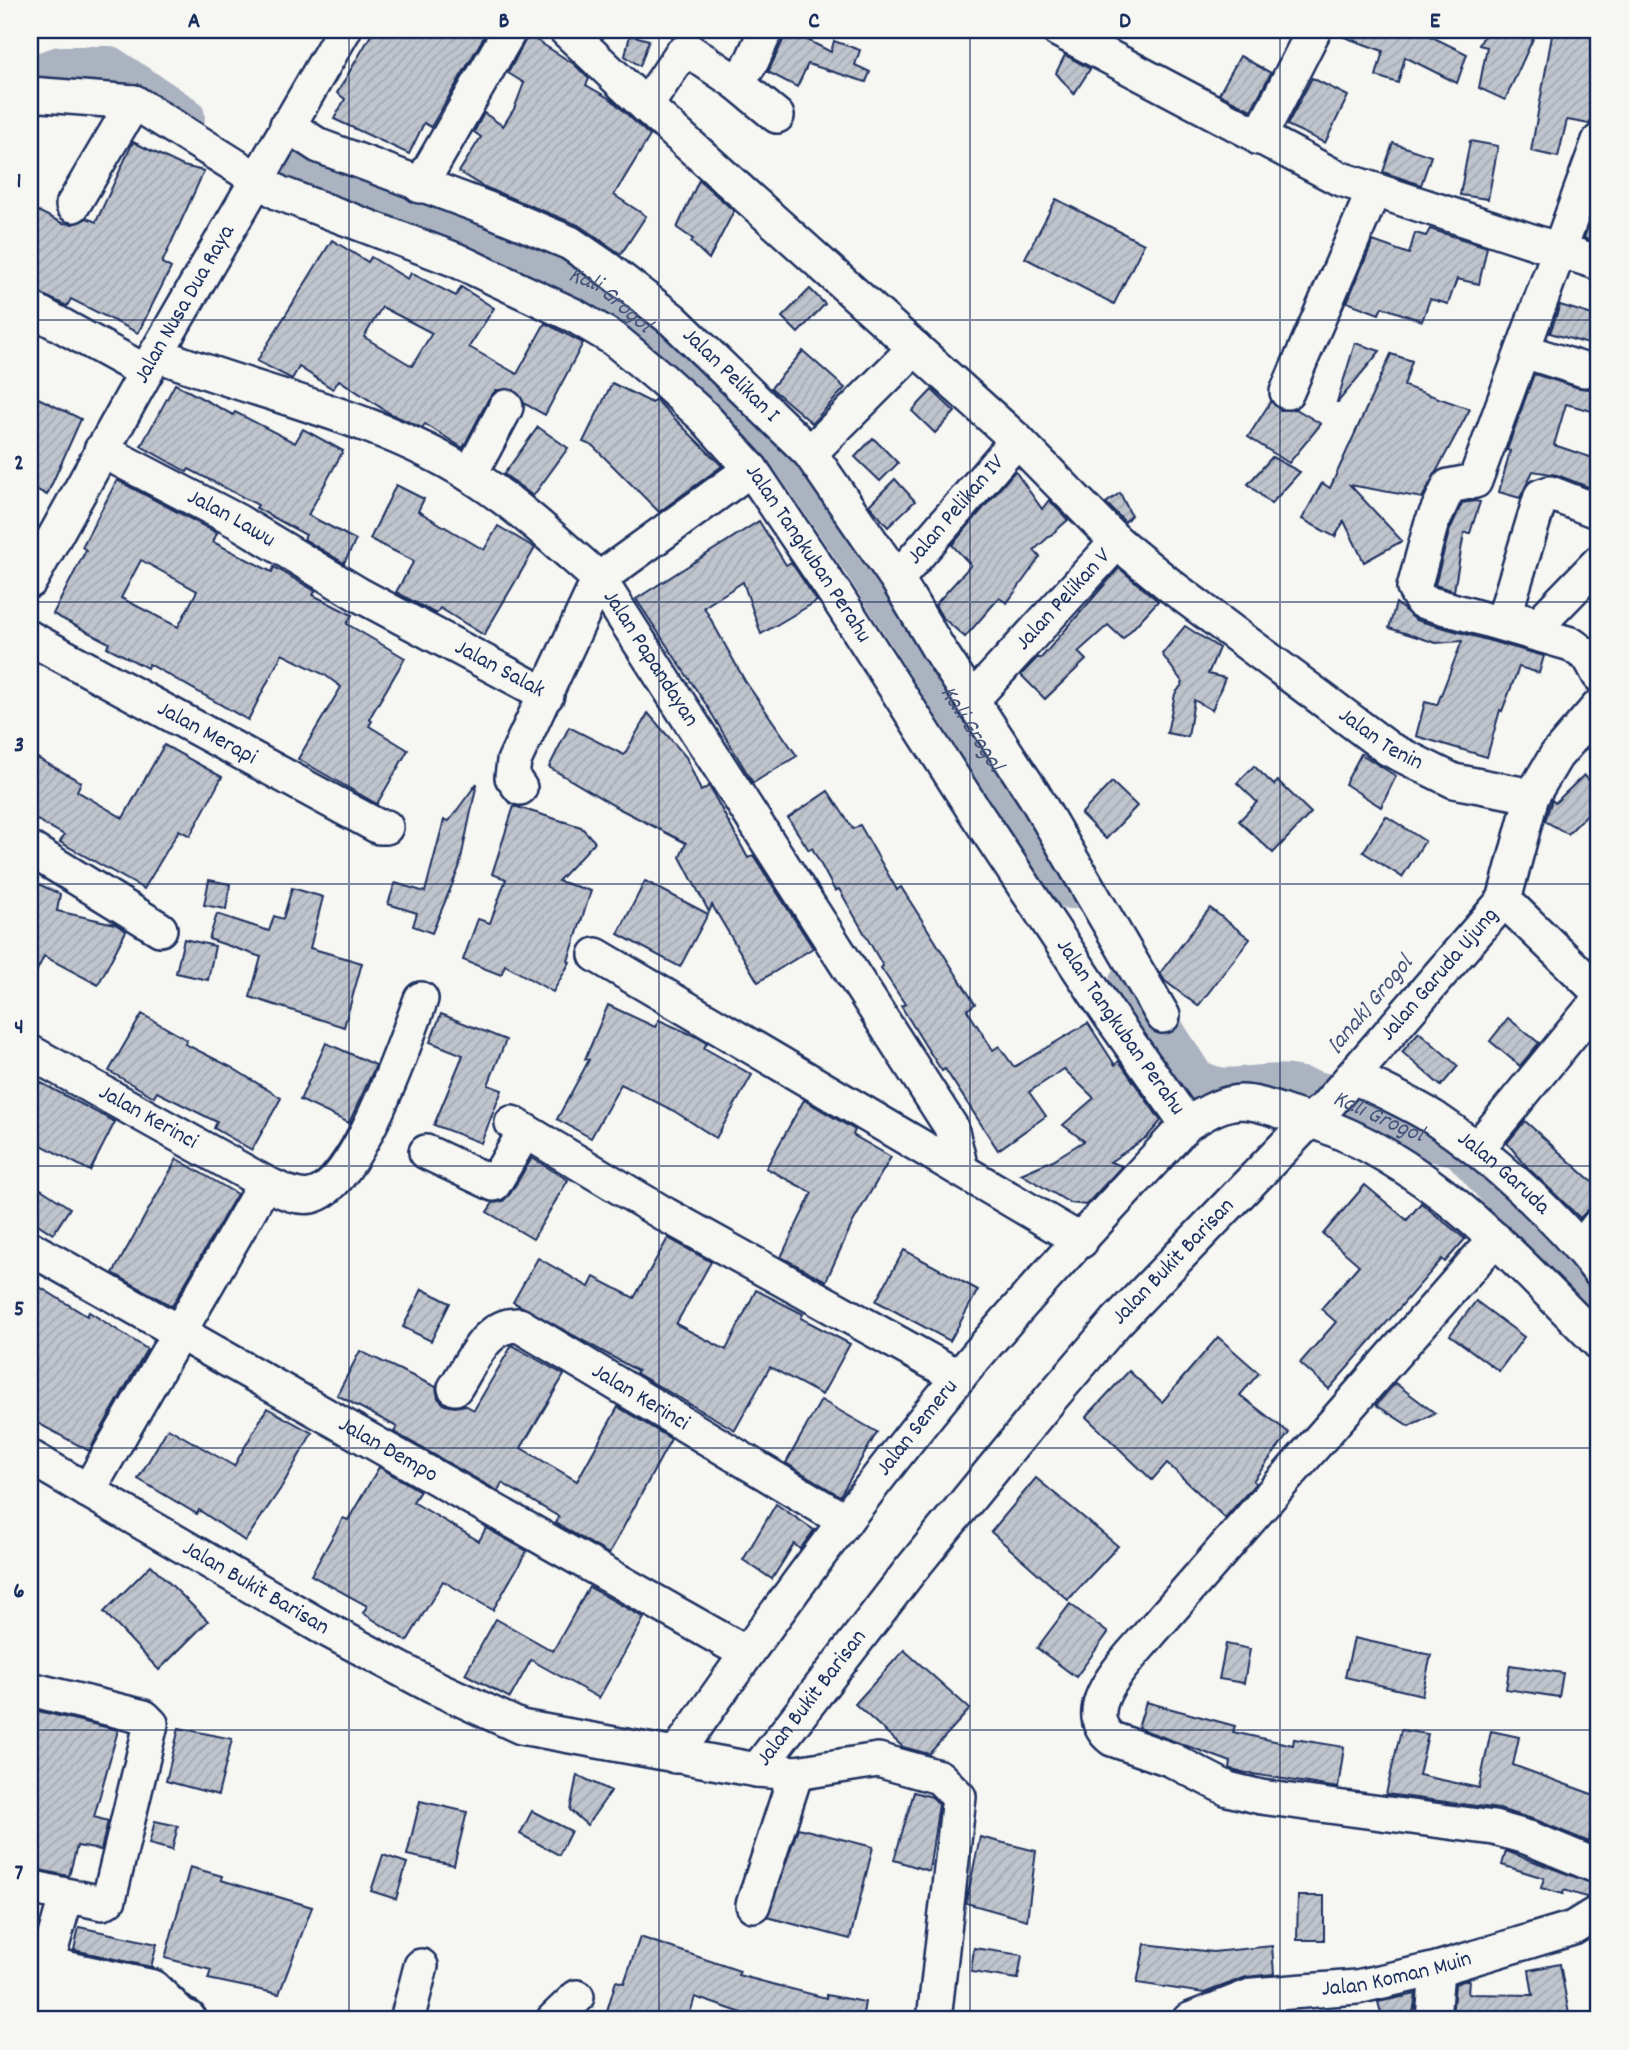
<svg xmlns="http://www.w3.org/2000/svg" width="1629" height="2050" font-family="Dekko,sans-serif">
  <style>
    .lines { fill: none; stroke-linecap: round; stroke-linejoin: round }
    .river { stroke: #abb2c0; stroke-width: 44 }
    .building { fill: url(#building-hatch); stroke: #1b2f5e; stroke-width: 2; fill-rule: evenodd }
    .minor-casing { stroke: #1b2f5e; stroke-width: 38 }
    .major-casing { stroke: #1b2f5e; stroke-width: 44 }
    .minor { stroke: #f6f6f2; stroke-width: 33 }
    .major { stroke: #f6f6f2; stroke-width: 38 }
    .grid { fill: none; stroke: #1b2f5e; stroke-width: 2; stroke-opacity: 0.55 }
    .labels { text-anchor: middle; dominant-baseline: central; stroke-width: 7; stroke-linejoin: round; paint-order: stroke }
    .street-label { font-size: 23px; fill: #1b2f5e; stroke: #f6f6f2 }
    .water-label { font-size: 24px; font-style: italic; fill: #46567b; stroke: #f6f6f2 }
    .neatline { fill: none; stroke: #1b2f5e; stroke-width: 2.5 }
    .grid-label { font-size: 23px; text-anchor: middle; font-weight: bold; fill: #1b2f5e }
  </style>
  <defs>
    <pattern id="building-hatch" width="6" height="6" patternUnits="userSpaceOnUse" patternTransform="scale(1.75)"><rect width="6" height="6" fill="#c0c4cd"/><path d="M-1 1l2-2M0 6l6-6M5 7l2-2" fill="none" stroke="#a4a9b2"/></pattern>
  </defs>
  <rect width="100%" height="100%" fill="#f6f6f2"/>
  <filter id="ink" filterUnits="userSpaceOnUse"><feTurbulence type="fractalNoise" baseFrequency=".0143" numOctaves="2"/><feDisplacementMap in="SourceGraphic" scale="14" xChannelSelector="R" yChannelSelector="G"/><feConvolveMatrix kernelMatrix="1 2 1 2 8 2 1 2 1" color-interpolation-filters="sRGB"/></filter>
  <g filter="url(#ink)">
    <g class="lines">
      <g class="river">
        <polyline points="30,78 60,68 109,68 183,117"/>
        <path id="s1" d="M304,169L598,286L792,456L865,563L1071,887"/>
        <path id="s2" d="M1131,982L1192,1078C1223,1101 1254,1082 1290,1087C1342,1095 1373,1119 1420,1136C1433,1141 1448,1141 1461,1146L1599,1298"/>
      </g>
    </g>
    <g class="building">
      <polygon points="374,30 488,30 431,127 424,123 409,154 334,119 345,99 337,93"/>
      <polygon points="788,30 831,52 834,41 860,50 855,65 870,72 866,82 808,64 797,87 768,72"/>
      <polygon points="1333,30 1418,30 1467,54 1457,83 1405,57 1398,83 1376,76 1383,51 1333,33"/>
      <polygon points="1487,30 1537,30 1505,100 1479,88 1487,47 1479,45"/>
      <polygon points="1553,30 1599,30 1599,72 1591,96 1596,97 1590,124 1567,120 1558,157 1531,151"/>
      <polygon points="528,35 574,64 589,79 586,85 612,100 650,136 614,195 646,216 621,254 578,225 482,186 459,172 481,137 474,132 484,113 503,126 514,109 524,83 508,73"/>
      <polygon points="630,35 649,40 640,66 625,56"/>
      <polygon points="1065,55 1090,69 1074,94 1056,73"/>
      <polygon points="1240,56 1271,73 1251,110 1219,94"/>
      <polygon points="1312,78 1348,96 1325,143 1287,125"/>
      <polygon points="1470,141 1498,146 1488,199 1460,195"/>
      <polygon points="133,142 183,166 204,171 162,263 171,268 138,333 71,299 67,306 30,289 30,207 62,223 73,224 87,218 96,222"/>
      <polygon points="1393,143 1431,156 1421,185 1383,172"/>
      <polygon points="699,180 734,211 709,259 691,242 693,239 677,228"/>
      <polygon points="1599,196 1599,243 1584,238"/>
      <polygon points="1056,199 1144,244 1114,304 1025,258"/>
      <polygon points="1430,229 1487,247 1479,284 1457,279 1448,304 1430,299 1422,321 1382,307 1379,314 1347,302 1373,241 1409,254 1415,233 1426,236"/>
      <path d="M332,240L368,262L371,257L408,279L411,273L456,296L461,287L494,308L469,347L517,374L545,323L583,343L545,415L525,404L514,390H496L489,398L463,448L425,424L422,428L389,413L339,380L333,389L299,367L292,379L257,361ZM382,307L432,333L412,366L364,337Z"/>
      <polygon points="810,289 825,304 798,333 782,317"/>
      <polygon points="1560,305 1599,317 1599,347 1550,333"/>
      <polygon points="1355,343 1380,351 1338,402 1337,402"/>
      <polygon points="803,351 845,388 812,423 771,388"/>
      <polygon points="1391,354 1412,361 1404,386 1470,409 1422,498 1350,485 1402,541 1364,562 1344,521 1335,537 1302,519 1322,483 1330,488"/>
      <polygon points="1534,374 1579,388 1589,389 1599,383 1599,413 1566,404 1554,445 1599,460 1599,491 1557,475 1533,471 1520,498 1499,492 1510,451 1507,450"/>
      <polygon points="612,383 652,403 655,399 722,466 659,512 593,446 583,442"/>
      <polygon points="175,384 233,415 235,412 295,443 303,429 343,451 308,515 356,540 344,563 304,539 306,535 256,508 258,505 189,469 187,472 141,446"/>
      <polygon points="932,390 955,412 935,433 912,411"/>
      <polygon points="30,394 81,419 47,495 30,486"/>
      <polygon points="1271,401 1280,410 1296,409 1321,424 1289,463 1248,437"/>
      <polygon points="538,427 568,448 533,496 504,474"/>
      <polygon points="873,438 898,463 880,481 855,457"/>
      <polygon points="1272,457 1300,472 1271,504 1248,484"/>
      <polygon points="1015,471 1042,509 1049,500 1068,520 1034,550 1040,557 1007,603 999,598 965,637 942,617 935,605 971,565 952,545"/>
      <polygon points="895,479 915,501 888,527 869,505"/>
      <path d="M117,480L217,533L213,542L272,572L274,567L315,591L313,595L352,615L347,624L405,658L369,719L372,721L369,726L408,750L377,804L298,759L341,687L325,675L282,654L248,720L149,664L147,668L107,647L109,643L53,614L86,550L82,547ZM141,560L197,591L178,627L121,598Z"/>
      <polygon points="396,485 424,499 418,511 484,550 498,526 535,548 484,635 440,608 436,614 396,592 414,561 370,539"/>
      <polygon points="1120,493 1131,515 1125,522 1106,503"/>
      <polygon points="1475,501 1480,502 1470,533 1464,533 1454,591 1435,585 1449,532 1462,503"/>
      <polygon points="759,521 786,565 791,562 817,601 761,634 743,582 704,607 745,681 797,756 753,783 707,706 636,599"/>
      <polygon points="1119,568 1158,601 1123,639 1108,625 1078,652 1086,660 1045,699 1021,675 1037,658 1041,658"/>
      <polygon points="1396,603 1416,620 1544,656 1539,673 1519,667 1502,711 1500,710 1487,757 1416,736 1425,702 1437,705 1462,641 1436,643 1389,628"/>
      <polygon points="1185,626 1219,648 1208,674 1225,678 1212,710 1194,700 1188,737 1167,733 1175,694 1183,683 1162,654"/>
      <polygon points="648,713 686,757 701,791 709,786 748,858 753,855 813,948 758,982 712,905 709,912 680,857 686,843 618,808 549,767 569,727 624,755"/>
      <polygon points="164,745 222,777 190,836 179,830 144,889 60,842 64,835 30,816 30,754 81,782 77,791 123,818"/>
      <polygon points="1361,754 1396,776 1381,807 1345,784"/>
      <polygon points="1254,766 1274,785 1278,781 1311,813 1273,853 1239,821 1257,802 1237,783"/>
      <polygon points="1584,775 1599,791 1599,802 1568,834 1545,821 1552,800 1555,803"/>
      <polygon points="1112,782 1137,806 1106,839 1081,814"/>
      <polygon points="477,783 459,868 432,933 413,926 417,913 388,904 395,883 425,892 444,820 449,821"/>
      <polygon points="828,791 853,829 860,825 897,890 901,887 975,1004 967,1010 993,1050 999,1046 1014,1067 1088,1023 1115,1065 1119,1061 1161,1121 1147,1137 1110,1162 1122,1166 1086,1205 1070,1203 1021,1174 1053,1160 1084,1141 1063,1125 1094,1098 1064,1069 1029,1092 1046,1116 998,1150 945,1069 942,1071 925,1045 901,1006 905,1004 881,968 883,966 839,889 835,891 812,848 809,850 788,818"/>
      <polygon points="514,806 581,827 595,842 558,881 591,891 568,961 570,962 553,992 505,965 501,975 463,960 478,919 490,923 506,879 492,874"/>
      <polygon points="1386,816 1425,841 1402,877 1363,852"/>
      <polygon points="30,880 60,894 57,911 115,924 126,931 98,985 44,956 30,985"/>
      <polygon points="209,880 230,884 226,909 204,905"/>
      <polygon points="645,881 708,914 680,967 618,934"/>
      <polygon points="292,888 323,897 310,948 362,963 344,1027 250,997 261,957 209,939 217,914 269,931 274,916 283,919"/>
      <polygon points="1210,908 1250,939 1198,1006 1165,981 1160,973"/>
      <polygon points="184,939 215,946 208,980 176,973"/>
      <polygon points="608,1005 655,1027 659,1020 697,1037 707,1043 704,1048 752,1075 716,1138 674,1111 621,1084 591,1138 557,1119 589,1060 585,1059"/>
      <polygon points="142,1014 187,1040 185,1044 231,1067 281,1098 252,1150 214,1128 217,1122 157,1092 154,1097 109,1071"/>
      <polygon points="441,1014 506,1040 488,1085 502,1090 481,1143 434,1125 463,1055 430,1042"/>
      <polygon points="1508,1018 1539,1043 1520,1066 1490,1041"/>
      <polygon points="1419,1032 1458,1066 1441,1086 1402,1052"/>
      <polygon points="326,1043 376,1065 349,1123 300,1100"/>
      <polygon points="30,1077 115,1122 90,1171 30,1139"/>
      <polygon points="804,1100 855,1130 853,1135 891,1157 853,1222 826,1281 781,1257 812,1193 766,1168"/>
      <polygon points="1525,1121 1599,1188 1599,1206 1591,1207 1580,1218 1528,1168 1507,1143"/>
      <polygon points="532,1158 568,1180 533,1239 487,1212 493,1203 503,1201 510,1194"/>
      <polygon points="177,1159 237,1194 172,1306 113,1273"/>
      <polygon points="30,1182 70,1208 53,1234 30,1219"/>
      <polygon points="1365,1185 1407,1220 1421,1203 1465,1239 1445,1262 1442,1259 1329,1389 1300,1363 1336,1322 1321,1309 1359,1265 1323,1234"/>
      <polygon points="668,1238 711,1262 676,1324 726,1350 756,1290 803,1314 801,1318 850,1344 822,1395 770,1367 735,1430 636,1373 638,1371 513,1302 538,1258 589,1287 594,1277 634,1298"/>
      <polygon points="904,1250 978,1290 950,1341 876,1301"/>
      <polygon points="30,1281 87,1316 89,1312 147,1349 89,1451 30,1419"/>
      <polygon points="422,1289 450,1303 431,1341 403,1327"/>
      <polygon points="1476,1301 1524,1337 1499,1371 1450,1335"/>
      <polygon points="1218,1337 1259,1373 1240,1395 1289,1433 1253,1481 1256,1483 1225,1518 1167,1463 1152,1480 1086,1417 1129,1371 1162,1402"/>
      <polygon points="512,1345 564,1375 521,1448 577,1481 618,1407 671,1439 609,1554 556,1523 559,1517 502,1483 498,1491 394,1432 397,1427 337,1395 360,1351 436,1387 438,1398 445,1405 455,1407 465,1405 474,1410"/>
      <polygon points="1395,1383 1435,1413 1409,1426 1376,1405"/>
      <polygon points="821,1400 877,1432 840,1496 786,1463"/>
      <polygon points="267,1408 312,1433 281,1488 245,1541 199,1510 197,1514 138,1479 168,1428 234,1466"/>
      <polygon points="379,1467 420,1491 413,1502 479,1541 486,1528 527,1551 493,1610 443,1581 407,1641 363,1613 367,1606 311,1575 343,1518 348,1520"/>
      <polygon points="1036,1478 1118,1546 1068,1600 991,1532"/>
      <polygon points="776,1504 814,1530 800,1549 794,1544 772,1579 743,1560"/>
      <polygon points="151,1565 208,1621 159,1670 104,1612"/>
      <polygon points="589,1587 644,1618 599,1698 531,1660 510,1698 465,1674 496,1619 553,1651"/>
      <polygon points="1070,1604 1108,1633 1076,1677 1037,1648"/>
      <polygon points="1354,1638 1431,1655 1422,1695 1345,1677"/>
      <polygon points="1226,1644 1250,1649 1244,1683 1219,1679"/>
      <polygon points="904,1650 970,1709 929,1754 903,1747 855,1704"/>
      <polygon points="1510,1665 1563,1673 1559,1697 1506,1689"/>
      <polygon points="1146,1702 1235,1726 1233,1732 1293,1745 1294,1739 1344,1747 1338,1788 1235,1771 1230,1768 1231,1762 1138,1728"/>
      <polygon points="30,1709 118,1730 94,1817 108,1821 101,1850 77,1846 69,1876 30,1868"/>
      <polygon points="179,1728 232,1739 218,1795 166,1781"/>
      <polygon points="1401,1730 1428,1734 1419,1775 1479,1788 1491,1731 1519,1737 1513,1765 1597,1796 1589,1842 1536,1820 1499,1809 1386,1794"/>
      <polygon points="577,1775 611,1791 587,1825 570,1810"/>
      <polygon points="914,1792 932,1797 939,1804 929,1871 894,1860"/>
      <polygon points="420,1801 467,1812 454,1865 407,1855"/>
      <polygon points="532,1811 571,1831 559,1855 520,1834"/>
      <polygon points="155,1821 178,1826 172,1850 149,1844"/>
      <polygon points="798,1828 873,1847 850,1939 767,1917"/>
      <polygon points="980,1837 1036,1851 1027,1920 966,1903"/>
      <polygon points="1506,1851 1599,1886 1599,1893 1586,1897 1564,1890 1563,1894 1541,1888 1544,1878 1502,1865"/>
      <polygon points="383,1855 407,1863 396,1899 371,1891"/>
      <polygon points="190,1867 222,1876 221,1880 312,1907 279,1994 208,1979 211,1970 165,1958"/>
      <polygon points="1298,1896 1324,1896 1324,1940 1297,1940"/>
      <polygon points="79,1927 157,1944 151,1967 74,1950"/>
      <polygon points="640,1937 740,1971 738,1975 826,1998 826,1995 865,2002 862,2020 740,2020 742,2013 695,1997 688,2020 627,2020 606,2014 616,1981 624,1983"/>
      <polygon points="1145,1944 1213,1952 1272,1946 1274,1974 1246,1977 1204,1993 1137,1983"/>
      <polygon points="974,1948 1022,1955 1018,1979 971,1972"/>
      <polygon points="1560,1964 1570,2020 1452,2018 1455,1984 1469,1979 1468,1994 1533,1995 1529,1970"/>
      <polygon points="1416,1994 1412,2020 1383,2020 1378,2002"/>
    </g>
    <g class="lines">
      <defs>
        <g id="minor">
          <path id="s3" d="M566,30L646,106L1017,440L1117,542L1172,587L1389,749L1454,781L1532,796"/>
          <polyline points="1058,30 1338,178 1599,263"/>
          <polyline points="737,83 752,61 766,30"/>
          <path id="s4" d="M30,94L134,102L279,193L456,260L575,316L614,339L662,379L704,417L751,469L836,595L973,809L1111,1017L1187,1124"/>
          <polyline points="646,106 681,54 688,50 737,83 777,116"/>
          <path id="s5" d="M287,125L319,146L488,209L570,243L605,267L673,320L810,453L897,579L938,648L1034,795L1163,1016"/>
          <polyline points="1259,138 1314,30"/>
          <polyline points="1599,141 1475,481 1449,486 1431,525 1414,588 1421,601 1571,644 1590,658 1599,675"/>
          <polyline points="420,186 510,30"/>
          <polyline points="73,205 134,102"/>
          <polyline points="30,308 146,372"/>
          <polyline points="1524,351 1584,370"/>
          <path id="s6" d="M156,354C257,393 379,417 470,475C517,504 558,543 599,579L951,1127L961,1169"/>
          <polyline points="1287,392 1374,190"/>
          <path id="s7" d="M101,450L237,521L358,594L547,695"/>
          <polyline points="810,453 915,348"/>
          <polyline points="470,475 506,407"/>
          <polyline points="1599,512 1550,493 1541,496 1505,614 1538,625 1599,562"/>
          <path id="s8" d="M897,579L1017,440"/>
          <path id="s9" d="M30,581L156,354L344,30"/>
          <path id="s10" d="M30,638L379,827H386"/>
          <path id="s11" d="M972,700L1117,542"/>
          <polyline points="520,788 512,777 514,761 599,579 751,469"/>
          <polyline points="30,849 160,929"/>
          <polyline points="1504,900 1599,992"/>
          <polyline points="596,955 1081,1241"/>
          <path id="s12" d="M30,1052L265,1183"/>
          <path id="s13" d="M1353,1076C1380,1090 1409,1102 1434,1118C1491,1156 1558,1218 1599,1271"/>
          <polyline points="512,1123 666,1215 959,1377"/>
          <polyline points="1477,1149 1599,1000"/>
          <polyline points="426,1152 494,1184 525,1131"/>
          <path d="M1495,1239L1151,1632C1131,1657 1073,1709 1112,1739L1172,1760L1228,1789L1261,1797L1494,1828L1529,1838L1599,1867"/>
          <path id="s14" d="M30,1248L746,1653"/>
          <polyline points="1581,1248 1599,1225"/>
          <path id="s15" d="M455,1388C471,1364 486,1323 519,1325L845,1521"/>
          <path id="s16" d="M30,1457L320,1626L432,1686L521,1727L757,1770L909,1572L1051,1398L1116,1322L1310,1120L1325,1108L1504,900L1532,796L1556,756L1599,706"/>
          <path d="M88,1491L265,1183C279,1189 295,1199 311,1196C356,1188 406,1040 421,999"/>
          <polyline points="30,1689 144,1717 151,1724 109,1899 102,1903 30,1887"/>
          <path id="s17" d="M675,1756C764,1627 857,1501 957,1379C1030,1291 1110,1208 1187,1124C1204,1114 1220,1103 1241,1102C1258,1102 1276,1110 1292,1115C1420,1150 1509,1253 1599,1343"/>
          <polyline points="757,1770 796,1773 878,1760 939,1777 959,1797 934,2020"/>
          <polyline points="753,1905 796,1773"/>
          <polyline points="46,1967 66,1897"/>
          <polyline points="407,2020 421,1966"/>
          <polyline points="553,2020 577,1997"/>
          <path id="s18" d="M1189,2020L1253,1995L1357,1987L1437,1969L1573,1928L1599,1912"/>
          <polyline points="1433,2020 1437,1969"/>
        </g>
        <g id="major">
          <polyline points="30,1963 151,1989 182,2019"/>
          <polyline points="30,1992 141,2018 187,2020"/>
        </g>
      </defs>
      <use href="#minor" class="minor-casing"/>
      <use href="#major" class="major-casing"/>
      <use href="#minor" class="minor"/>
      <use href="#major" class="major"/>
    </g>
  </g>
  <path class="grid" d="M349,30V2020M659,30V2020M970,30V2020M1280,30V2020M30,320H1599M30,602H1599M30,884H1599M30,1166H1599M30,1448H1599M30,1730H1599"/>
  <g class="labels">
    <g class="street-label">
      <text stroke="none"><textPath href="#s9" startOffset="317">Jalan Nusa Dua Raya</textPath></text>
      <text stroke="none"><textPath href="#s5" startOffset="516">Jalan Pelikan I</textPath></text>
      <text stroke="none"><textPath href="#s8" startOffset="91">Jalan Pelikan IV</textPath></text>
      <text stroke="none"><textPath href="#s7" startOffset="147">Jalan Lawu</textPath></text>
      <text stroke="none"><textPath href="#s4" startOffset="933">Jalan Tangkuban Perahu</textPath></text>
      <text stroke="none"><textPath href="#s11" startOffset="136">Jalan Pelikan V</textPath></text>
      <text stroke="none"><textPath href="#s6" startOffset="598">Jalan Papandayan</textPath></text>
      <text stroke="none"><textPath href="#s7" startOffset="455">Jalan Salak</textPath></text>
      <text stroke="none"><textPath href="#s10" startOffset="201">Jalan Merapi</textPath></text>
      <text stroke="none"><textPath href="#s3" startOffset="1082">Jalan Tenin</textPath></text>
      <text stroke="none"><textPath href="#s16" startOffset="1850">Jalan Garuda Ujung</textPath></text>
      <text stroke="none"><textPath href="#s4" startOffset="1500">Jalan Tangkuban Perahu</textPath></text>
      <text stroke="none"><textPath href="#s12" startOffset="135">Jalan Kerinci</textPath></text>
      <text stroke="none"><textPath href="#s13" startOffset="180">Jalan Garuda</textPath></text>
      <text stroke="none"><textPath href="#s16" startOffset="1458">Jalan Bukit Barisan</textPath></text>
      <text stroke="none"><textPath href="#s15" startOffset="236">Jalan Kerinci</textPath></text>
      <text stroke="none"><textPath href="#s17" startOffset="408">Jalan Semeru</textPath></text>
      <text stroke="none"><textPath href="#s14" startOffset="411">Jalan Dempo</textPath></text>
      <text stroke="none"><textPath href="#s16" startOffset="261">Jalan Bukit Barisan</textPath></text>
      <text stroke="none"><textPath href="#s16" startOffset="891">Jalan Bukit Barisan</textPath></text>
      <text stroke="none"><textPath href="#s18" startOffset="214">Jalan Koman Muin</textPath></text>
    </g>
    <g class="water-label">
      <text stroke="none"><textPath href="#s1" startOffset="334">Kali Grogol</textPath></text>
      <text stroke="none"><textPath href="#s1" startOffset="901">Kali Grogol</textPath></text>
      <text transform="translate(1371 1005) rotate(-50)">[anak] Grogol</text>
      <text stroke="none"><textPath href="#s2" startOffset="308">Kali Grogol</textPath></text>
    </g>
  </g>
  <rect width="1629" height="2050" fill="none" stroke="#f6f6f2" stroke-width="77"/>
  <rect x="38" y="38" width="1552" height="1973" class="neatline"/>
  <g class="grid-label">
    <text x="194" y="27">A</text>
    <text x="504" y="27">B</text>
    <text x="814" y="27">C</text>
    <text x="1125" y="27">D</text>
    <text x="1435" y="27">E</text>
    <text x="19" y="187">1</text>
    <text x="19" y="469">2</text>
    <text x="19" y="751">3</text>
    <text x="19" y="1033">4</text>
    <text x="19" y="1315">5</text>
    <text x="19" y="1597">6</text>
    <text x="19" y="1879">7</text>
  </g>
</svg>
